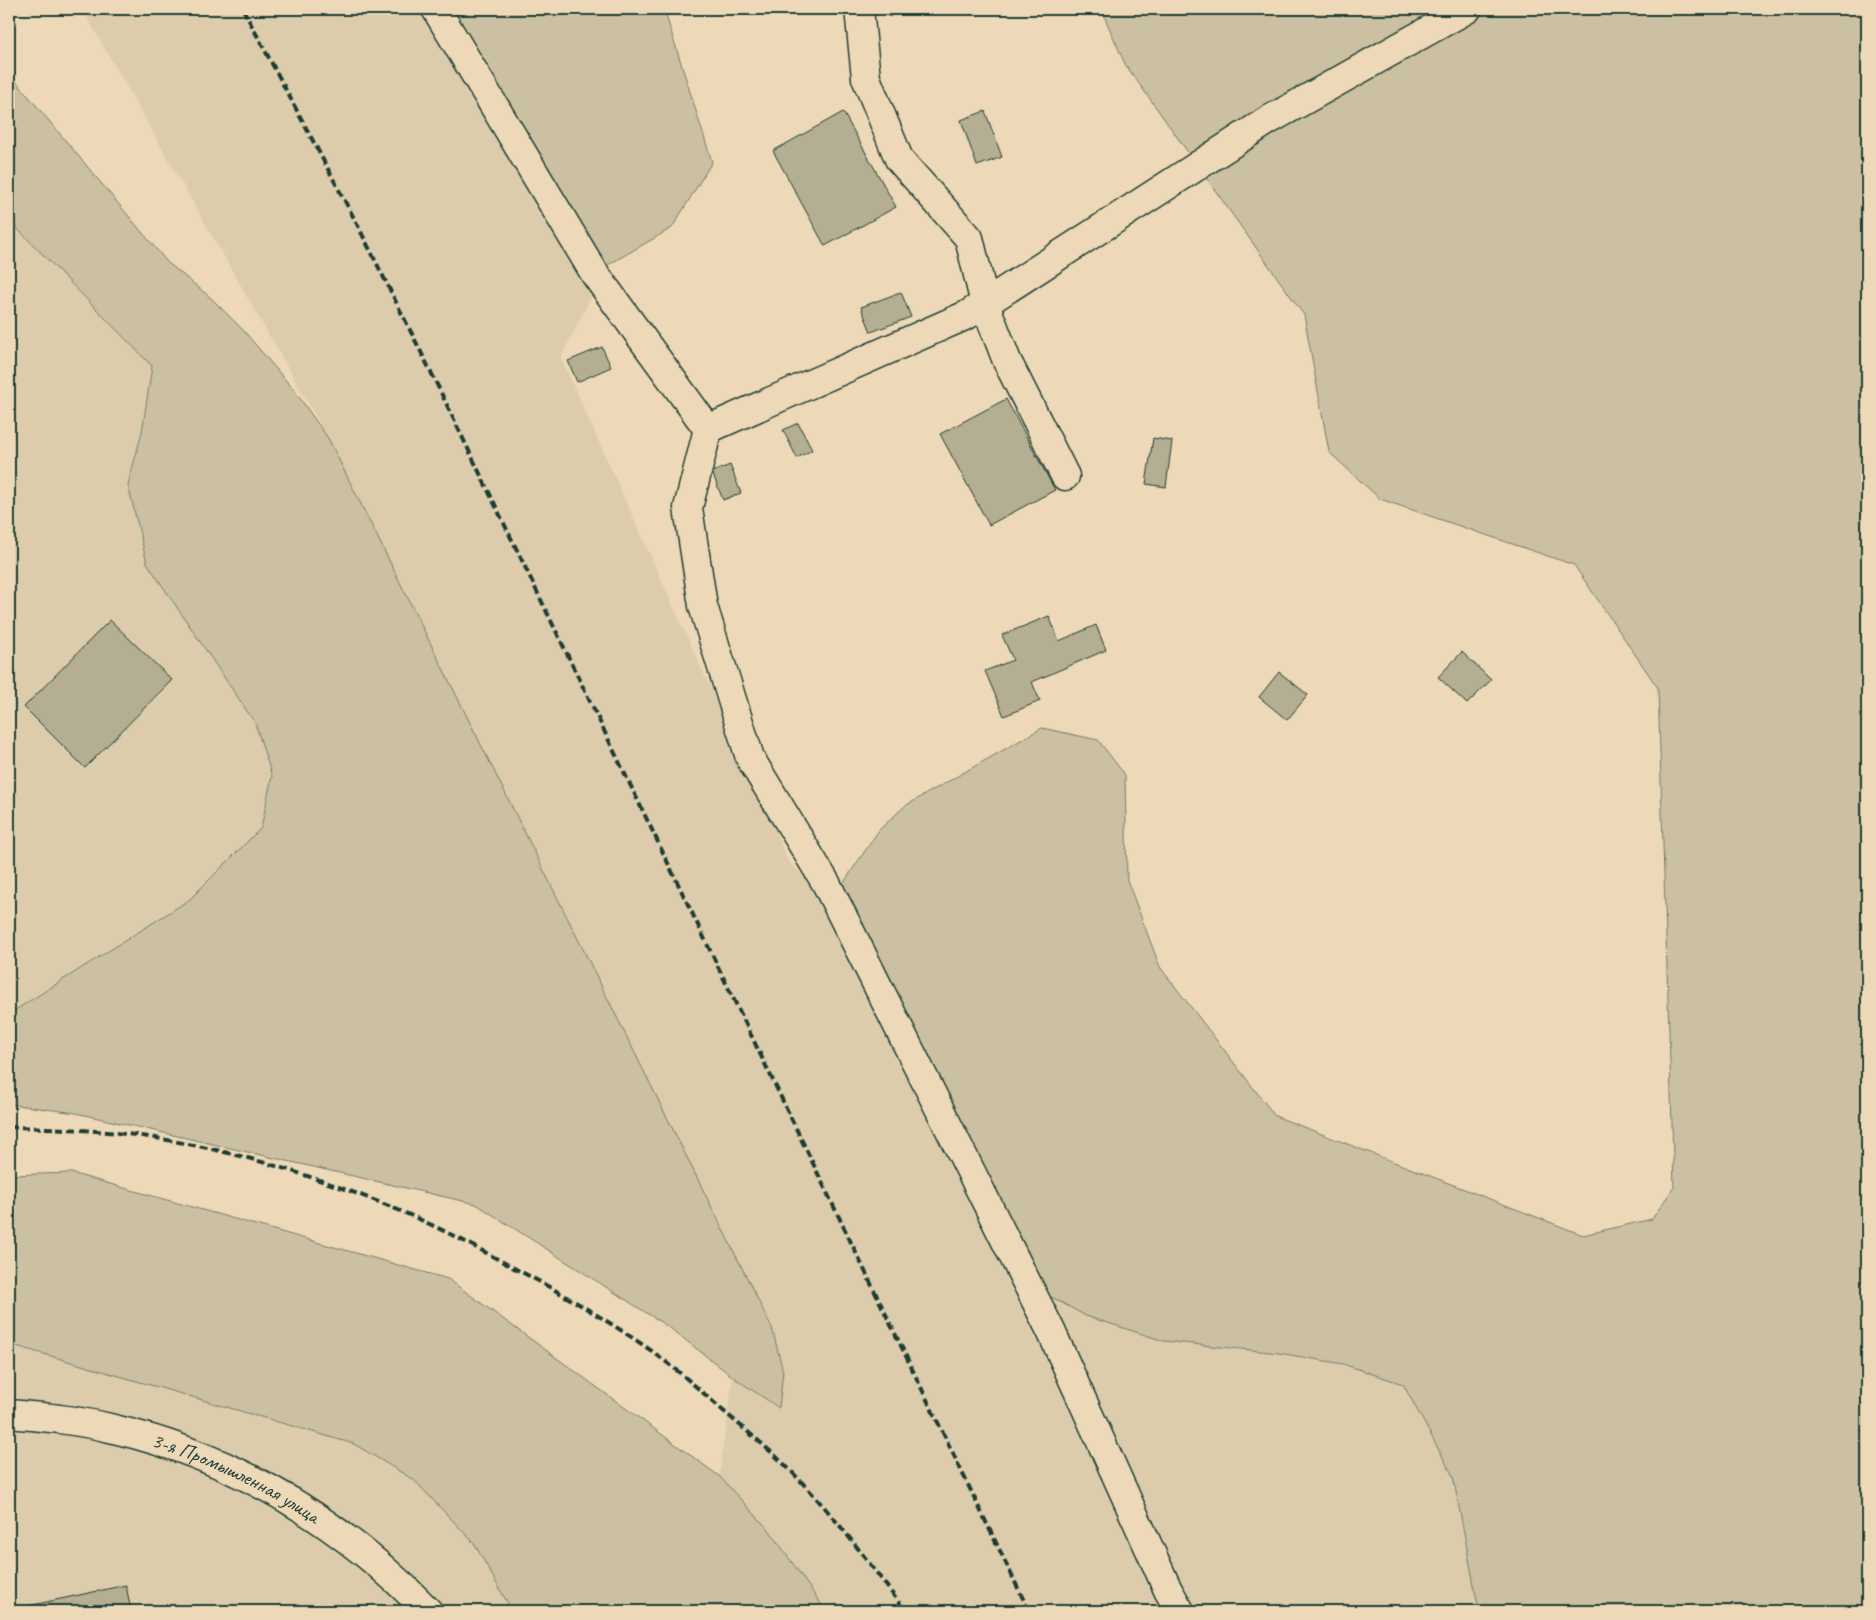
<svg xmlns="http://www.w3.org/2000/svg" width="1876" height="1620" font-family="Caveat,sans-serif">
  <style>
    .built { fill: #dcccac }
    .green { fill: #cbc0a2; stroke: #757e6b }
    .building { fill: #b4ae93; stroke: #1f3d34 }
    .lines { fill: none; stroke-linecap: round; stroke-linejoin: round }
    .minor-casing { stroke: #1f3d34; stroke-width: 31 }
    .minor { stroke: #edd9b7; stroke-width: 28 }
    .rail { stroke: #1f3d34; stroke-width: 4; stroke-dasharray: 8 4; stroke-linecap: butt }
    .labels { text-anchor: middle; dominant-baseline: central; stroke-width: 5; stroke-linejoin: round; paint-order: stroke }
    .street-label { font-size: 21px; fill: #1f3d34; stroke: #edd9b7 }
  </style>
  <rect width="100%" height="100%" fill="#edd9b7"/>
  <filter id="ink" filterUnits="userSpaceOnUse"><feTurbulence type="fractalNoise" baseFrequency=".02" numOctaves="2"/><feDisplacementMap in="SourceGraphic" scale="10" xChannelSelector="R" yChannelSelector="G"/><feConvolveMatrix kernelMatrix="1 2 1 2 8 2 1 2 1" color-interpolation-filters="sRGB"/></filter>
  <g filter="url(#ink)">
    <g class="built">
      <polygon points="82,9 450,9 606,266 561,358 789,862 1279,1353 1343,1364 1403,1384 1453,1476 1479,1611 826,1611 770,1531 719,1476 733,1377 779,1408 328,438"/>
      <polygon points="9,220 152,366 142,432 128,485 147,563 255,723 272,776 261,828 189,900 9,1014"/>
      <polygon points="9,1344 354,1444 414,1480 474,1543 512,1611 9,1611"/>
    </g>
    <g class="green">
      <polygon points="450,9 664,9 712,162 672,228 606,266"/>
      <polygon points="1101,9 1867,9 1867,1611 1479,1611 1453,1476 1403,1384 1343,1364 1279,1353 1164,1341 1086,1316 1035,1288 830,903 879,830 905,806 1042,728 1098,740 1125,775 1127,880 1160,967 1275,1116 1583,1235 1652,1219 1674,1187 1658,688 1574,565 1380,499 1329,452 1304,315 1125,64"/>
      <polygon points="9,73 167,262 210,297 243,330 294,390 328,438 772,1328 783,1371 779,1408 733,1377 670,1328 476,1204 76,1113 9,1104 9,1014 189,900 261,828 272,776 255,723 147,563 128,485 142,432 152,366 9,220"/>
      <polygon points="71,1173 448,1279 719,1476 770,1531 826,1611 512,1611 474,1543 414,1480 354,1444 9,1344 9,1175"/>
    </g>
    <g class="building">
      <polygon points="883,9 900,9 889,17"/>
      <polygon points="985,111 1002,157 977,166 961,120"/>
      <polygon points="843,112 896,207 825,246 773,151"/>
      <polygon points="901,292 911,317 871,332 861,307"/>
      <polygon points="602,347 611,367 577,382 568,361"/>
      <polygon points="1006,399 1055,490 989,525 940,434"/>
      <polygon points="798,423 812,450 797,458 783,430"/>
      <polygon points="1153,438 1172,441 1166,487 1146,484"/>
      <polygon points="730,465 741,493 723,500 712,472"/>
      <polygon points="1049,616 1059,641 1096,625 1106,650 1032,682 1040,701 1004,716 985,671 1013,660 1002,635"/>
      <polygon points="110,620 172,680 85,768 24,707"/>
      <polygon points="1462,652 1491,680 1467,704 1438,677"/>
      <polygon points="1279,672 1308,695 1287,720 1259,697"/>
      <polygon points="126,1585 131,1611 9,1611 9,1610"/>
    </g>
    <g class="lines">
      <defs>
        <g id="minor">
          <polyline points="436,9 595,274 708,429 967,315 1267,121 1467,9"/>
          <polyline points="859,9 866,78 899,159 969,238 985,304 1007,361 1065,476"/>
          <polyline points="708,429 688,508 703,606 750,758 826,883 1051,1331 1168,1590 1180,1611"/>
          <path id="s1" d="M9,1414C44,1417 79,1420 114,1429C237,1458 340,1521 428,1611"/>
        </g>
      </defs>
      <use href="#minor" class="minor-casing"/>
      <use href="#minor" class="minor"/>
      <g class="rail">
        <polyline points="243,9 355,220 430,370 1029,1611"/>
        <path d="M9,1127C70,1128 133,1132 193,1145C261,1159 327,1181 391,1207C433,1224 474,1246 514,1268C560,1292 604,1318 646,1347C675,1367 702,1392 728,1415C748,1432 769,1449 788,1468C831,1511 869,1562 905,1611"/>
      </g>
    </g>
  </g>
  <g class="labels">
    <g class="street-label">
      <text stroke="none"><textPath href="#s1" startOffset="238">3-я Промышленная улица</textPath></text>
    </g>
  </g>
  <rect width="1876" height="1620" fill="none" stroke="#edd9b7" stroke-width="30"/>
  <rect x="15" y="15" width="1846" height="1590" fill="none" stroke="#1f3d34" stroke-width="2" filter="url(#ink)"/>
</svg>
